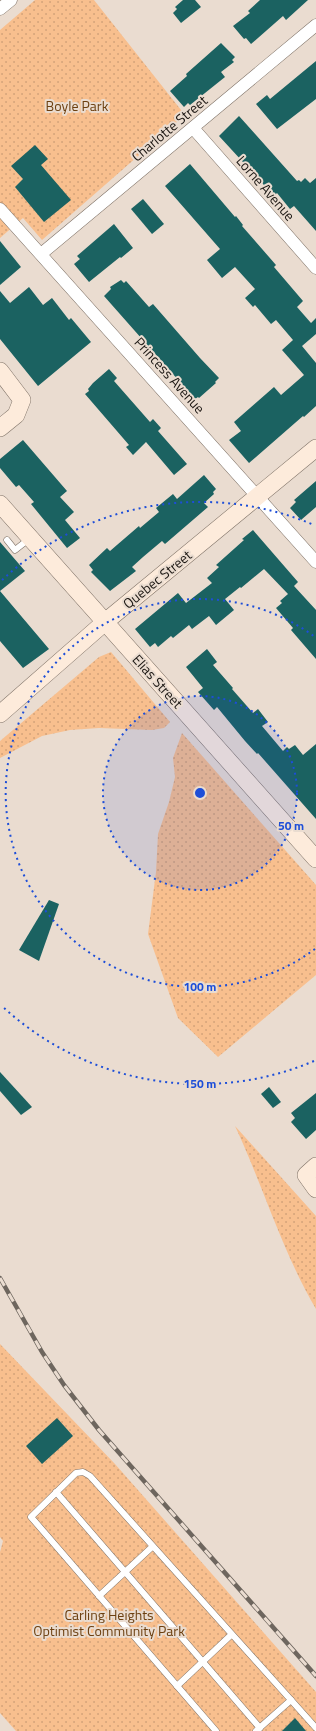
<svg xmlns="http://www.w3.org/2000/svg" width="316" height="1731" font-family="'Titillium Web',sans-serif">
  <style>
    .green { fill: url(#green-dots) }
    .building { fill: #1b6261 }
    .lines { fill: none; stroke-linecap: round; stroke-linejoin: round }
    .lane-casing { stroke: #7f7267; stroke-width: 7 }
    .street-casing { stroke: #7f7267; stroke-width: 13 }
    .secondary-casing { stroke: #7f7267; stroke-width: 18 }
    .lane { stroke: #fff; stroke-width: 6 }
    .street { stroke: #fff; stroke-width: 12 }
    .secondary { stroke: #fdebdb; stroke-width: 17 }
    .rail-casing { stroke: #6e665e; stroke-width: 4.5 }
    .rail { stroke: #eadcd0; stroke-width: 3; stroke-dasharray: 9; stroke-linecap: butt }
    .ring { fill: none; stroke: #1d4ed8; stroke-width: 2; stroke-dasharray: 2 4 }
    .labels { text-anchor: middle; dominant-baseline: central; stroke-width: 4; stroke-linejoin: round; paint-order: stroke }
    .park-label { font-size: 14px; fill: #6c3f0f; stroke: #eadcd0 }
    .street-label { font-size: 14px; fill: #1a1511; stroke: #eadcd0 }
    .centre { fill: #1d4ed8; stroke: #eadcd0; stroke-width: 2 }
    .ring-label { font-size: 12px; text-anchor: middle; font-weight: bold; fill: #1d4ed8; stroke: #eadcd0; stroke-width: 4; stroke-linejoin: round; paint-order: stroke }
  </style>
  <defs>
    <pattern id="green-dots" width="8" height="8" patternUnits="userSpaceOnUse"><rect width="8" height="8" fill="#f8bf8e"/><path d="M2 2h.1M6 6h.1" fill="none" stroke="#d4a379" stroke-width="1.8" stroke-linecap="round"/></pattern>
  </defs>
  <rect width="100%" height="100%" fill="#eadcd0"/>
  <g class="green">
    <polygon points="35,0 94,0 185,115 42,240 23,218 0,238 0,30"/>
    <polygon points="111,652 170,722 164,728 152,730 99,728 70,730 42,736 0,758 0,741 99,657"/>
    <polygon points="182,733 316,885 316,975 218,1057 178,1018 148,934 156,872 158,834 169,802 175,777 173,758"/>
    <path d="M235,1126L316,1216V1309C282,1251 263,1186 235,1126Z"/>
    <polygon points="0,1344 115,1464 316,1692 316,1731 16,1731 0,1713 0,1552 3,1541 0,1537"/>
  </g>
  <g class="building">
    <polygon points="183,0 195,0 201,7 181,23 173,13 177,9 175,7"/>
    <polygon points="260,0 308,0 286,20 283,16 251,44 246,38 244,39 233,26 250,13 248,11"/>
    <polygon points="221,43 235,57 232,60 234,62 221,72 225,77 190,105 188,103 184,107 170,91 187,76 186,74"/>
    <polygon points="316,61 316,99 277,129 256,104 267,95 270,99"/>
    <polygon points="239,116 297,181 299,180 301,182 305,178 310,183 316,178 316,231 294,206 290,209 277,193 274,196 219,136"/>
    <polygon points="35,145 48,159 41,165 71,200 44,222 15,187 23,179 11,166"/>
    <polygon points="190,164 235,217 236,216 243,225 242,226 276,265 274,267 303,301 297,307 311,323 316,318 316,334 302,346 316,363 316,406 304,417 303,416 249,463 229,440 241,431 234,422 274,387 281,395 304,375 282,350 293,340 276,320 271,324 255,305 253,307 245,298 255,289 235,267 222,278 207,260 220,249 165,186"/>
    <polygon points="143,199 164,224 152,234 131,209"/>
    <polygon points="114,224 133,248 121,258 120,257 89,282 74,264 80,259 77,256"/>
    <polygon points="0,241 21,267 0,285"/>
    <polygon points="121,280 124,283 126,281 149,307 153,304 200,358 219,378 215,382 216,383 199,398 198,397 195,399 104,296 111,289 110,287"/>
    <polygon points="29,287 43,305 52,298 69,320 71,318 91,342 38,386 0,339 0,291 10,303"/>
    <polygon points="109,369 117,378 114,381 150,422 153,419 161,428 158,431 187,464 174,475 146,442 133,455 126,447 129,445 85,394 89,391 88,389 93,383"/>
    <polygon points="23,440 67,491 60,497 74,512 65,520 80,538 67,548 31,504 34,502 19,485 16,487 0,468 0,459"/>
    <polygon points="204,475 216,489 213,492 214,494 204,503 208,507 165,544 162,541 143,557 132,567 136,571 110,591 91,572 93,570 89,565 107,548 110,551 139,526 140,528 159,512 156,508 173,494 177,499"/>
    <polygon points="316,481 316,507 301,520 290,508 296,502 294,500"/>
    <polygon points="253,530 298,582 294,586 316,610 316,659 291,630 293,628 276,608 282,603 280,601 288,594 264,569 241,588 240,587 225,599 234,610 216,625 209,616 192,629 189,625 173,638 171,636 158,647 155,643 150,647 135,629 178,593 186,603 212,583 207,578 219,567 216,565 244,540 242,539"/>
    <polygon points="0,542 25,571 0,591 49,649 23,668 0,641"/>
    <polygon points="207,649 217,662 213,665 233,688 232,689 253,713 258,709 268,722 262,726 283,751 287,747 289,749 295,745 303,755 316,744 316,819 258,753 257,754 245,741 217,707 214,710 198,692 203,688 186,667"/>
    <polygon points="49,900 59,904 39,961 19,950"/>
    <polygon points="0,1072 32,1107 21,1115 0,1091"/>
    <polygon points="269,1087 281,1102 273,1108 261,1094"/>
    <polygon points="316,1093 316,1130 306,1139 291,1122 295,1118 291,1113"/>
    <polygon points="57,1418 73,1436 42,1464 26,1446"/>
    <polygon points="295,1718 306,1731 282,1731"/>
  </g>
  <g class="lines">
    <defs>
      <g id="lane">
        <polyline points="7,540 15,550 29,539"/>
        <polyline points="56,1492 260,1728"/>
        <polyline points="99,1596 152,1547"/>
        <polyline points="177,1686 231,1635"/>
        <polyline points="291,1700 316,1728"/>
        <polyline points="216,1731 31,1517 76,1473 83,1472 90,1476 291,1700 256,1731"/>
      </g>
      <g id="street">
        <polyline points="0,9 11,0"/>
        <polyline points="193,128 316,268"/>
        <polyline points="0,209 316,562"/>
        <polyline points="41,254 316,25"/>
      </g>
      <g id="secondary">
        <polyline points="0,371 22,400 16,415 0,428"/>
        <polyline points="0,504 316,859"/>
        <polyline points="0,714 105,622 316,448"/>
        <polyline points="316,1166 306,1175 316,1189"/>
      </g>
    </defs>
    <use href="#lane" class="lane-casing"/>
    <use href="#street" class="street-casing"/>
    <use href="#secondary" class="secondary-casing"/>
    <use href="#lane" class="lane"/>
    <use href="#street" class="street"/>
    <use href="#secondary" class="secondary"/>
    <defs>
      <polyline id="rail" points="0,1278 42,1352 64,1385 99,1430 316,1676"/>
    </defs>
    <use href="#rail" class="rail-casing"/>
    <use href="#rail" class="rail"/>
  </g>
  <circle cx="200" cy="793" r="97" fill="#1d4ed8" fill-opacity=".12"/>
  <g class="ring">
    <circle cx="200" cy="793" r="97"/>
    <path d="M315 949A194 194 0 1 1 315 637"/>
    <path d="M314 1061A291 291 0 0 1 2 1006M2 580A291 291 0 0 1 314 525"/>
  </g>
  <g class="labels">
    <g class="park-label">
      <text x="77" y="105">Boyle Park</text>
      <text x="109" y="1614">Carling Heights<tspan x="109" dy="16">Optimist Community Park</tspan></text>
    </g>
    <g class="street-label">
      <text transform="translate(169 128) rotate(-40)">Charlotte Street</text>
      <text transform="translate(266 188) rotate(49)">Lorne Avenue</text>
      <text transform="translate(170 375) rotate(48)">Princess Avenue</text>
      <text transform="translate(157 579) rotate(-39)">Quebec Street</text>
      <text transform="translate(158 681) rotate(48)">Elias Street</text>
    </g>
  </g>
  <circle cx="200" cy="793" r="6" class="centre"/>
  <g class="ring-label">
    <text x="291" y="830">50 m</text>
    <text x="200" y="991">100 m</text>
    <text x="200" y="1088">150 m</text>
  </g>
</svg>
